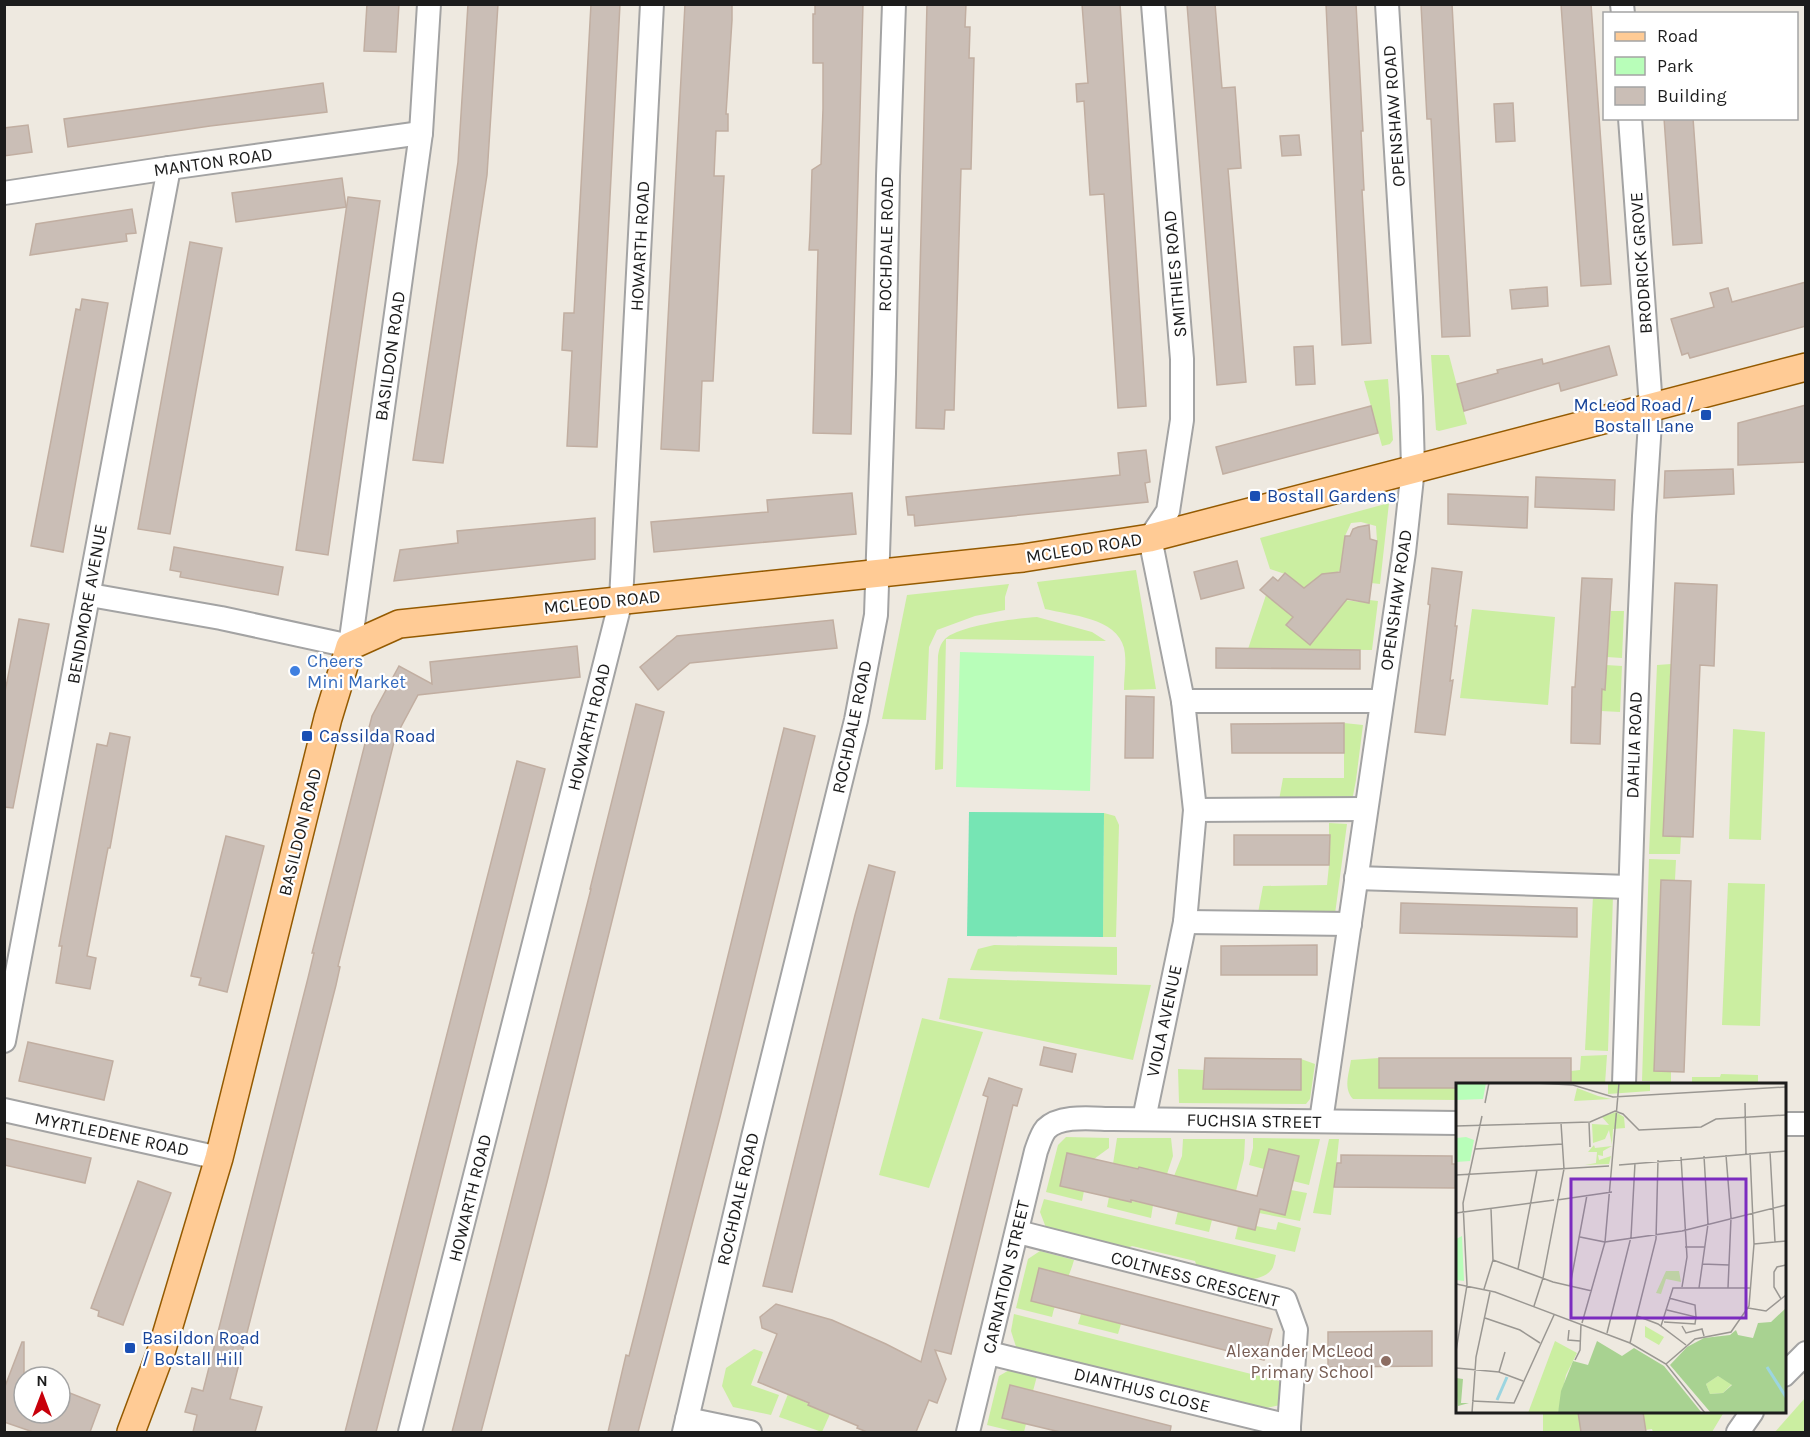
<svg xmlns="http://www.w3.org/2000/svg" width="1810" height="1437" font-family="Karla,sans-serif">
  <style>
    .grass { fill: #cbeea1 }
    .park { fill: #b8feb9 }
    .pitch { fill: #76e5b4 }
    .building { fill: #cabeb6; stroke: #c1aea1; stroke-width: 1.5 }
    .lines { fill: none; stroke-linecap: round; stroke-linejoin: round }
    .minor-casing { stroke: #a3a3a3; stroke-width: 26 }
    .major-casing { stroke: #945a00; stroke-width: 30 }
    .minor { stroke: #fff; stroke-width: 22 }
    .major { stroke: #ffcb95; stroke-width: 27 }
    .transit-dot { fill: #1a4fb4; stroke: #fff; stroke-width: 2 }
    .shop-dot { fill: #3f7fe0; stroke: #fff; stroke-width: 2 }
    .education-dot { fill: #8d6e63; stroke: #fff; stroke-width: 2 }
    .labels { text-anchor: middle; dominant-baseline: central; stroke-width: 4.5; stroke-linejoin: round; paint-order: stroke }
    .street-label { font-size: 18px; fill: #1c1c1c; stroke: #fff }
    .transit-label { font-size: 18px; fill: #164399; stroke: #fff; text-anchor: start }
    .shop-label { font-size: 18px; fill: #366cbe; stroke: #fff; text-anchor: start }
    .education-label { font-size: 18px; fill: #785e54; stroke: #fff; text-anchor: end }
    .inset-river { fill: none; stroke: #9cd5e0; stroke-width: 3 }
    .inset-road { fill: none; stroke: #9a9792; stroke-width: 1.5 }
    .view { fill: #7b2cbf; fill-opacity: 0.15; stroke: #7b2cbf; stroke-width: 3 }
    .inset-edge { fill: none; stroke: #1c1c1c; stroke-width: 3 }
  </style>
  <rect width="100%" height="100%" fill="#eee9e0"/>
  <g class="grass">
    <polygon points="1431,355 1449,355 1467,424 1439,431 1436,430"/>
    <polygon points="1388,379 1393,440 1390,444 1382,446 1364,381"/>
    <polygon points="1389,503 1380,584 1371,583 1377,541 1376,526 1361,522 1351,523 1345,536 1340,571 1334,573 1312,594 1285,574 1270,569 1260,538"/>
    <path d="M1136,570L1156,689L1124,690C1124,676 1127,661 1124,648C1117,618 1070,615 1045,609L1037,582Z"/>
    <polygon points="1009,584 1005,597 1005,610 975,616 937,630 929,647 926,720 882,719 907,595"/>
    <polygon points="1266,595 1293,617 1286,625 1310,644 1338,611 1337,599 1368,603 1369,600 1378,601 1372,650 1248,649"/>
    <polygon points="1472,609 1555,617 1548,705 1460,698"/>
    <polygon points="1611,611 1624,611 1622,658 1607,657"/>
    <path d="M1037,617L1092,632L1106,641L946,639L943,769L935,770L938,656C939,650 940,644 945,639C958,626 1017,618 1037,617Z"/>
    <polygon points="1671,664 1684,677 1670,676 1663,835 1681,837 1680,854 1649,854 1657,665"/>
    <polygon points="1606,665 1622,666 1620,712 1601,711 1602,689 1605,689"/>
    <polygon points="1344,723 1363,725 1356,780 1352,801 1279,800 1283,778 1344,778"/>
    <polygon points="1733,729 1765,732 1761,840 1729,839"/>
    <polygon points="1104,813 1115,816 1119,825 1116,937 1103,937"/>
    <polygon points="1329,823 1347,824 1335,914 1258,913 1263,886 1327,885 1329,865"/>
    <polygon points="1649,859 1676,860 1675,880 1661,880 1654,1071 1671,1072 1671,1082 1642,1081"/>
    <polygon points="1728,883 1765,884 1760,1026 1722,1025"/>
    <polygon points="1593,896 1613,896 1608,1051 1585,1050"/>
    <polygon points="994,945 1117,947 1117,975 970,970 978,949"/>
    <polygon points="948,978 1151,985 1133,1060 939,1019"/>
    <polygon points="922,1018 983,1032 929,1188 879,1175"/>
    <polygon points="1607,1055 1605,1084 1571,1084 1571,1071 1580,1070 1581,1056"/>
    <path d="M1379,1058V1088H1457V1100L1353,1099C1343,1088 1349,1074 1351,1060Z"/>
    <polygon points="1301,1059 1315,1064 1310,1099 1306,1104 1179,1103 1178,1069 1204,1070 1203,1088"/>
    <polygon points="1721,1074 1758,1075 1758,1084 1692,1084 1692,1077 1720,1077"/>
    <polygon points="1066,1137 1109,1138 1109,1148 1094,1159 1067,1153 1060,1185 1084,1191 1082,1201 1046,1192 1058,1145"/>
    <polygon points="1117,1138 1171,1138 1173,1156 1167,1174 1113,1164"/>
    <polygon points="1253,1138 1320,1139 1309,1185 1293,1181 1299,1156 1269,1149 1264,1169 1249,1165 1253,1148"/>
    <polygon points="1183,1139 1245,1139 1244,1159 1236,1191 1174,1176 1182,1156"/>
    <polygon points="1329,1139 1339,1139 1331,1215 1313,1213"/>
    <polygon points="1291,1190 1307,1193 1300,1221 1259,1213 1260,1209 1285,1215"/>
    <polygon points="1109,1197 1153,1205 1151,1218 1107,1207"/>
    <path d="M1044,1199L1276,1255C1275,1259 1274,1266 1272,1269C1257,1289 1217,1275 1198,1270L1195,1261L1132,1246L1121,1251L1048,1233L1040,1212Z"/>
    <polygon points="1178,1211 1212,1220 1209,1232 1175,1224"/>
    <polygon points="1278,1222 1301,1228 1295,1252 1235,1239 1238,1226 1255,1230 1256,1226 1276,1230"/>
    <path d="M1040,1251L1074,1260C1069,1280 1056,1297 1052,1317L1016,1308L1028,1259Z"/>
    <polygon points="1014,1314 1279,1381 1280,1405 1253,1411 1017,1350 1011,1331"/>
    <polygon points="1081,1314 1121,1324 1118,1334 1078,1324"/>
    <polygon points="754,1349 763,1352 751,1385 779,1395 771,1415 733,1407 722,1386 726,1368"/>
    <polygon points="1011,1369 1037,1376 1033,1391 1010,1385 1002,1417 1026,1424 1024,1432 1016,1432 987,1425 999,1376"/>
    <polygon points="788,1394 830,1414 822,1432 779,1417"/>
    <polygon points="1805,1398 1805,1432 1775,1432"/>
    <polygon points="1543,1412 1578,1412 1580,1424 1600,1421 1602,1432 1543,1432"/>
    <polygon points="1643,1412 1724,1412 1712,1432 1653,1432 1652,1429 1632,1432 1630,1420 1644,1418"/>
  </g>
  <polygon class="park" points="960,652 1094,656 1090,791 956,787"/>
  <polygon class="pitch" points="969,812 1104,813 1103,937 967,936"/>
  <g class="building">
    <polygon points="367,4 399,4 396,52 364,51"/>
    <polygon points="468,4 498,4 487,175 443,463 413,460 458,162"/>
    <polygon points="591,4 620,4 597,447 567,446 572,351 562,350 564,313 574,313"/>
    <polygon points="685,4 732,4 732,20 726,114 728,114 728,131 716,131 714,176 724,176 713,381 702,381 699,451 661,449"/>
    <polygon points="815,4 863,4 851,434 813,433 818,250 809,250 810,232 812,170 821,164 823,109 823,63 813,63 813,14 815,14"/>
    <polygon points="927,4 966,4 965,27 970,27 969,58 974,58 971,169 961,169 954,410 945,410 944,429 916,428"/>
    <polygon points="1082,4 1120,4 1146,406 1118,408 1104,194 1090,195 1084,101 1077,102 1076,84 1088,83"/>
    <polygon points="1187,4 1215,4 1222,88 1235,87 1241,168 1228,169 1246,382 1217,385"/>
    <polygon points="1326,4 1356,4 1363,131 1361,131 1364,190 1362,190 1371,343 1342,345"/>
    <polygon points="1421,4 1452,4 1470,336 1442,337 1431,119 1427,119"/>
    <polygon points="1561,4 1591,4 1611,284 1581,286"/>
    <polygon points="323,83 327,112 210,126 68,147 64,119"/>
    <polygon points="1513,103 1515,141 1496,142 1494,104"/>
    <polygon points="1664,118 1693,118 1702,243 1673,245"/>
    <polygon points="28,125 32,152 4,156 4,128"/>
    <polygon points="1299,135 1301,155 1282,156 1280,136"/>
    <polygon points="342,178 346,207 236,222 232,193"/>
    <polygon points="348,197 380,201 328,555 296,550"/>
    <polygon points="132,209 136,233 126,234 127,241 30,255 36,224"/>
    <polygon points="190,242 222,248 170,534 138,529"/>
    <polygon points="1806,282 1806,326 1690,358 1688,353 1682,355 1671,319 1714,307 1710,293 1728,288 1732,302"/>
    <polygon points="1547,287 1548,306 1512,309 1510,290"/>
    <polygon points="82,299 108,303 63,552 31,546 76,309 80,310"/>
    <polygon points="1313,346 1315,384 1296,385 1294,347"/>
    <polygon points="1609,346 1617,375 1561,391 1559,383 1464,411 1457,384 1498,373 1497,370 1542,359 1543,364"/>
    <polygon points="1806,405 1806,462 1738,465 1738,423"/>
    <polygon points="1371,406 1378,433 1223,474 1216,447"/>
    <polygon points="1146,450 1150,482 1145,483 1148,502 915,526 914,515 908,515 906,497 1120,475 1118,453"/>
    <polygon points="1733,469 1734,494 1664,498 1665,471"/>
    <polygon points="1536,477 1615,480 1614,510 1535,507"/>
    <polygon points="852,493 856,534 654,552 651,522 768,512 767,500"/>
    <polygon points="1448,494 1528,497 1527,528 1448,524"/>
    <polygon points="595,518 595,559 394,581 400,550 458,543 457,531"/>
    <polygon points="1369,525 1370,539 1377,541 1369,603 1347,599 1310,645 1286,625 1293,617 1260,590 1273,577 1278,581 1285,573 1304,588 1322,574 1340,572 1345,536 1350,536 1353,529 1358,527"/>
    <polygon points="174,547 283,567 278,595 180,577 181,572 170,570"/>
    <polygon points="1237,561 1244,588 1201,599 1194,572"/>
    <polygon points="1432,568 1462,572 1455,626 1457,626 1450,681 1453,680 1445,735 1415,732 1430,605 1428,604"/>
    <polygon points="1582,578 1612,579 1605,690 1602,689 1600,744 1571,743 1572,687 1575,687"/>
    <polygon points="1675,583 1717,585 1714,666 1700,665 1693,837 1663,836"/>
    <polygon points="19,619 49,624 13,808 4,807 4,697"/>
    <polygon points="833,620 837,648 690,663 658,690 640,667 677,636"/>
    <polygon points="577,646 580,677 418,695 395,738 338,966 340,967 336,985 230,1399 262,1407 255,1432 193,1432 197,1415 185,1412 192,1388 203,1391 308,978 314,953 312,953 372,716 399,666 432,684 430,662"/>
    <polygon points="1216,648 1360,650 1360,669 1216,668"/>
    <polygon points="1126,696 1154,697 1153,758 1125,758"/>
    <polygon points="636,704 664,712 547,1182 481,1432 452,1432 591,889 590,889"/>
    <polygon points="1344,723 1344,753 1232,753 1231,724"/>
    <polygon points="784,728 815,736 720,1117 638,1432 608,1432 626,1355 629,1356 645,1293"/>
    <polygon points="110,733 130,737 110,848 108,848 87,956 96,958 90,989 56,983 62,946 59,946 97,744 107,746"/>
    <polygon points="517,761 545,769 405,1319 376,1432 345,1432"/>
    <polygon points="1234,835 1330,835 1329,865 1234,865"/>
    <polygon points="226,836 264,846 227,992 199,985 201,978 191,976"/>
    <polygon points="869,865 895,872 842,1092 792,1292 763,1286 855,915"/>
    <polygon points="1661,880 1691,881 1684,1072 1654,1071"/>
    <polygon points="1401,903 1577,908 1577,937 1400,933"/>
    <polygon points="1317,945 1317,975 1221,975 1221,946"/>
    <polygon points="28,1042 113,1061 104,1100 19,1081"/>
    <polygon points="1044,1047 1076,1054 1072,1072 1040,1065"/>
    <polygon points="1205,1058 1301,1059 1301,1090 1203,1089"/>
    <polygon points="1379,1058 1571,1058 1571,1084 1458,1084 1458,1088 1379,1088"/>
    <polygon points="989,1078 1022,1089 1017,1106 1013,1105 951,1354 935,1350 946,1379 937,1403 929,1400 916,1432 867,1432 857,1428 858,1426 808,1405 809,1403 758,1382 777,1334 762,1328 760,1317 776,1304 832,1320 886,1344 921,1362 988,1097 983,1095"/>
    <polygon points="4,1138 91,1158 85,1183 4,1165"/>
    <polygon points="1269,1149 1299,1156 1285,1215 1260,1209 1255,1230 1131,1200 1131,1202 1060,1186 1067,1153 1138,1169 1139,1167 1257,1196"/>
    <polygon points="1341,1155 1452,1156 1452,1164 1457,1164 1455,1188 1334,1187 1337,1163 1341,1163"/>
    <polygon points="138,1181 171,1193 123,1325 98,1316 99,1311 91,1308"/>
    <polygon points="1039,1268 1272,1329 1264,1360 1031,1301"/>
    <polygon points="1432,1331 1432,1366 1328,1367 1328,1332"/>
    <polygon points="22,1342 24,1342 24,1413 60,1413 60,1389 100,1405 90,1432 33,1432 4,1422 4,1389"/>
    <polygon points="1010,1385 1171,1426 1170,1432 1060,1432 1002,1418"/>
    <polygon points="1578,1412 1643,1412 1646,1432 1581,1432"/>
  </g>
  <g class="lines">
    <defs>
      <g id="minor">
        <polyline points="1622,4 1623,14"/>
        <polyline points="4,193 169,168 421,133"/>
        <polyline points="90,595 221,618 350,646 421,133 429,4"/>
        <polyline points="1183,701 1381,701"/>
        <polyline points="1195,810 1366,809"/>
        <polyline points="1356,878 1629,887"/>
        <polyline points="1185,922 1350,924"/>
        <polyline points="4,1041 169,168"/>
        <polyline points="1624,1084 1638,656 1644,516 1651,407 1630,118"/>
        <polyline points="4,1110 219,1158"/>
        <polyline points="1144,1119 1185,922 1195,810 1183,701 1150,538 1168,511 1182,420 1182,359 1153,4"/>
        <polyline points="1321,1121 1404,552 1413,468 1411,397 1387,4"/>
        <polyline points="1784,1124 1806,1124"/>
        <polyline points="1018,1232 1285,1300 1296,1330 1289,1426"/>
        <polyline points="989,1353 1289,1426 1289,1432"/>
        <polyline points="1784,1375 1806,1353"/>
        <polyline points="687,1419 750,1432"/>
        <polyline points="410,1432 621,600 652,4"/>
        <polyline points="684,1432 753,1137 856,720 876,615 884,374 888,176 894,4"/>
        <path d="M968,1432L1036,1151C1039,1143 1041,1135 1046,1129C1061,1114 1094,1119 1113,1119L1458,1123"/>
        <polyline points="1738,1432 1752,1412"/>
      </g>
      <polyline id="major" points="131,1432 162,1349 219,1158 328,718 350,646 399,624 1023,558 1150,538 1806,367"/>
    </defs>
    <use href="#minor" class="minor-casing"/>
    <use href="#major" class="major-casing"/>
    <use href="#minor" class="minor"/>
    <use href="#major" class="major"/>
  </g>
  <g class="transit-dot">
    <rect x="1700" y="409" width="12" height="12" rx="3"/>
    <rect x="1249" y="490" width="12" height="12" rx="3"/>
    <rect x="301" y="730" width="12" height="12" rx="3"/>
    <rect x="124" y="1342" width="12" height="12" rx="3"/>
  </g>
  <circle class="shop-dot" cx="295" cy="671" r="6"/>
  <circle class="education-dot" cx="1386" cy="1361" r="6"/>
  <g class="labels">
    <g class="street-label">
      <text transform="translate(1394 116) rotate(-94)">OPENSHAW ROAD</text>
      <text transform="translate(213 162) rotate(-8)">MANTON ROAD</text>
      <text transform="translate(886 244) rotate(-89)">ROCHDALE ROAD</text>
      <text transform="translate(640 246) rotate(-87)">HOWARTH ROAD</text>
      <text transform="translate(1641 263) rotate(-94)">BRODRICK GROVE</text>
      <text transform="translate(1175 274) rotate(-95)">SMITHIES ROAD</text>
      <text transform="translate(390 356) rotate(-82)">BASILDON ROAD</text>
      <text transform="translate(1084 548) rotate(-9)">MCLEOD ROAD</text>
      <text transform="translate(1396 600) rotate(-82)">OPENSHAW ROAD</text>
      <text transform="translate(602 602) rotate(-6)">MCLEOD ROAD</text>
      <text transform="translate(87 604) rotate(-80)">BENDMORE AVENUE</text>
      <text transform="translate(589 727) rotate(-76)">HOWARTH ROAD</text>
      <text transform="translate(852 727) rotate(-78)">ROCHDALE ROAD</text>
      <text transform="translate(1634 745) rotate(-88)">DAHLIA ROAD</text>
      <text transform="translate(300 832) rotate(-76)">BASILDON ROAD</text>
      <text transform="translate(1164 1021) rotate(-78)">VIOLA AVENUE</text>
      <text transform="translate(1254 1121) rotate(1)">FUCHSIA STREET</text>
      <text transform="translate(112 1134) rotate(12)">MYRTLEDENE ROAD</text>
      <text transform="translate(470 1198) rotate(-76)">HOWARTH ROAD</text>
      <text transform="translate(738 1199) rotate(-77)">ROCHDALE ROAD</text>
      <text transform="translate(1006 1277) rotate(-77)">CARNATION STREET</text>
      <text transform="translate(1195 1279) rotate(15)">COLTNESS CRESCENT</text>
      <text transform="translate(1142 1390) rotate(14)">DIANTHUS CLOSE</text>
    </g>
    <g class="transit-label">
      <text x="1694" y="405" text-anchor="end">McLeod Road /<tspan x="1694" dy="21">Bostall Lane</tspan></text>
      <text x="1267" y="496">Bostall Gardens</text>
      <text x="319" y="736">Cassilda Road</text>
      <text x="142" y="1338">Basildon Road<tspan x="142" dy="21">/ Bostall Hill</tspan></text>
    </g>
    <g class="shop-label">
      <text x="307" y="661">Cheers<tspan x="307" dy="21">Mini Market</tspan></text>
    </g>
    <g class="education-label">
      <text x="1374" y="1351">Alexander McLeod<tspan x="1374" dy="21">Primary School</tspan></text>
    </g>
  </g>
  <g transform="translate(1456 1083)">
    <rect width="330" height="330" fill="#eee9e0"/>
    <path d="M152,0H194V8L152,11ZM121,5L142,13L155,16L118,18ZM160,29L168,34L169,45L157,46L156,62L153,47L149,56L137,60L136,41L153,42L146,34ZM138,62L139,65L156,63L147,68V73L142,72L143,77L155,73L153,81L129,82L140,80L141,69H132ZM210,188H223L225,199L210,196L205,211L200,210ZM189,243L208,254L203,262L189,254ZM99,258L121,270L110,292L102,330H72ZM262,293L276,301L267,310L254,311L250,301Z" fill="#cbeea1"/>
    <path d="M330,225V330H255L214,282L231,264L248,255L274,252L280,247L282,252L297,255L302,240L315,239ZM262,293L276,302L267,310L254,311L250,301ZM141,258L166,273L178,265L208,283L246,330H102L105,308L117,278L132,282ZM0,295L7,296L5,320H13L2,323V330Z" fill="#a8d291" fill-rule="evenodd"/>
    <path d="M0,0H30L27,16L0,17ZM10,54L18,57L14,78L0,79V55ZM6,153L8,198L0,197V156Z" fill="#b8feb9"/>
    <path class="inset-river" d="M311,284L330,314M41,317L51,294"/>
    <path class="inset-road" d="M79,0L117,2L157,14L330,4M29,20L33,0M289,20L290,71M133,39L134,64M0,43L134,39L159,28L167,31L183,47L245,44L260,36L330,32M19,66L107,61M314,69L319,159M270,72L275,135L272,205M225,74L231,174L226,204M163,82L330,68M0,92L153,83M101,117L156,109M0,130L98,117M124,154L149,159L163,0M298,161L330,158M229,164H249M37,177L97,199L136,208M246,181L273,182M62,186L81,87M0,201L39,209L174,260L210,281L249,330M114,203L131,112M243,205L252,141L248,73M28,206L37,177L35,126M213,215L239,222L240,234M325,216L318,204V189L321,184L330,182M78,223L87,195L108,86L105,40M292,225L310,228L330,212M181,233L202,241L230,262M29,235L64,247L84,260M208,239L239,241L240,234L211,227M126,240L149,159L226,148L330,122M205,243L217,205H295M226,243L230,250L246,246L248,253M113,247L112,257L124,258M151,250L175,154L179,80M174,260L200,156L202,77M0,268L11,202L7,120L26,33M119,277L124,267L125,241M210,281L239,256L275,249L293,223L298,161L294,70M0,285L43,289L67,298M43,289L49,269M16,318L58,320L98,232M16,330L20,274L34,209"/>
    <path class="view" d="M115,96H290V235H115Z"/>
    <rect width="330" height="330" class="inset-edge"/>
  </g>
  <rect width="1810" height="1437" fill="none" stroke="#1c1c1c" stroke-width="12"/>
  <rect x="1603" y="12" width="195" height="108" fill="#ffffff" stroke="#a4a4a4" stroke-width="1.5"/>
  <rect x="1615" y="32" width="30" height="9" fill="#ffcb95" stroke="#a4a4a4" stroke-width="1.5"/>
  <text x="1657" y="42" font-size="18" fill="#1c1c1c">Road</text>
  <rect x="1615" y="57" width="30" height="18" fill="#b8feb9" stroke="#a4a4a4" stroke-width="1.5"/>
  <text x="1657" y="72" font-size="18" fill="#1c1c1c">Park</text>
  <rect x="1615" y="87" width="30" height="18" fill="#cabeb6" stroke="#a4a4a4" stroke-width="1.5"/>
  <text x="1657" y="102" font-size="18" fill="#1c1c1c">Building</text>
  <g transform="translate(42 1395)"><circle r="28" fill="#ffffff" stroke="#a4a4a4" stroke-width="1.5"/>
  <path d="M0-4.5L10 22L0 15L-10 22Z" fill="#c8000b"/>
  <text y="-9" font-size="16" font-weight="bold" text-anchor="middle" fill="#1c1c1c">N</text>
  </g>
</svg>
